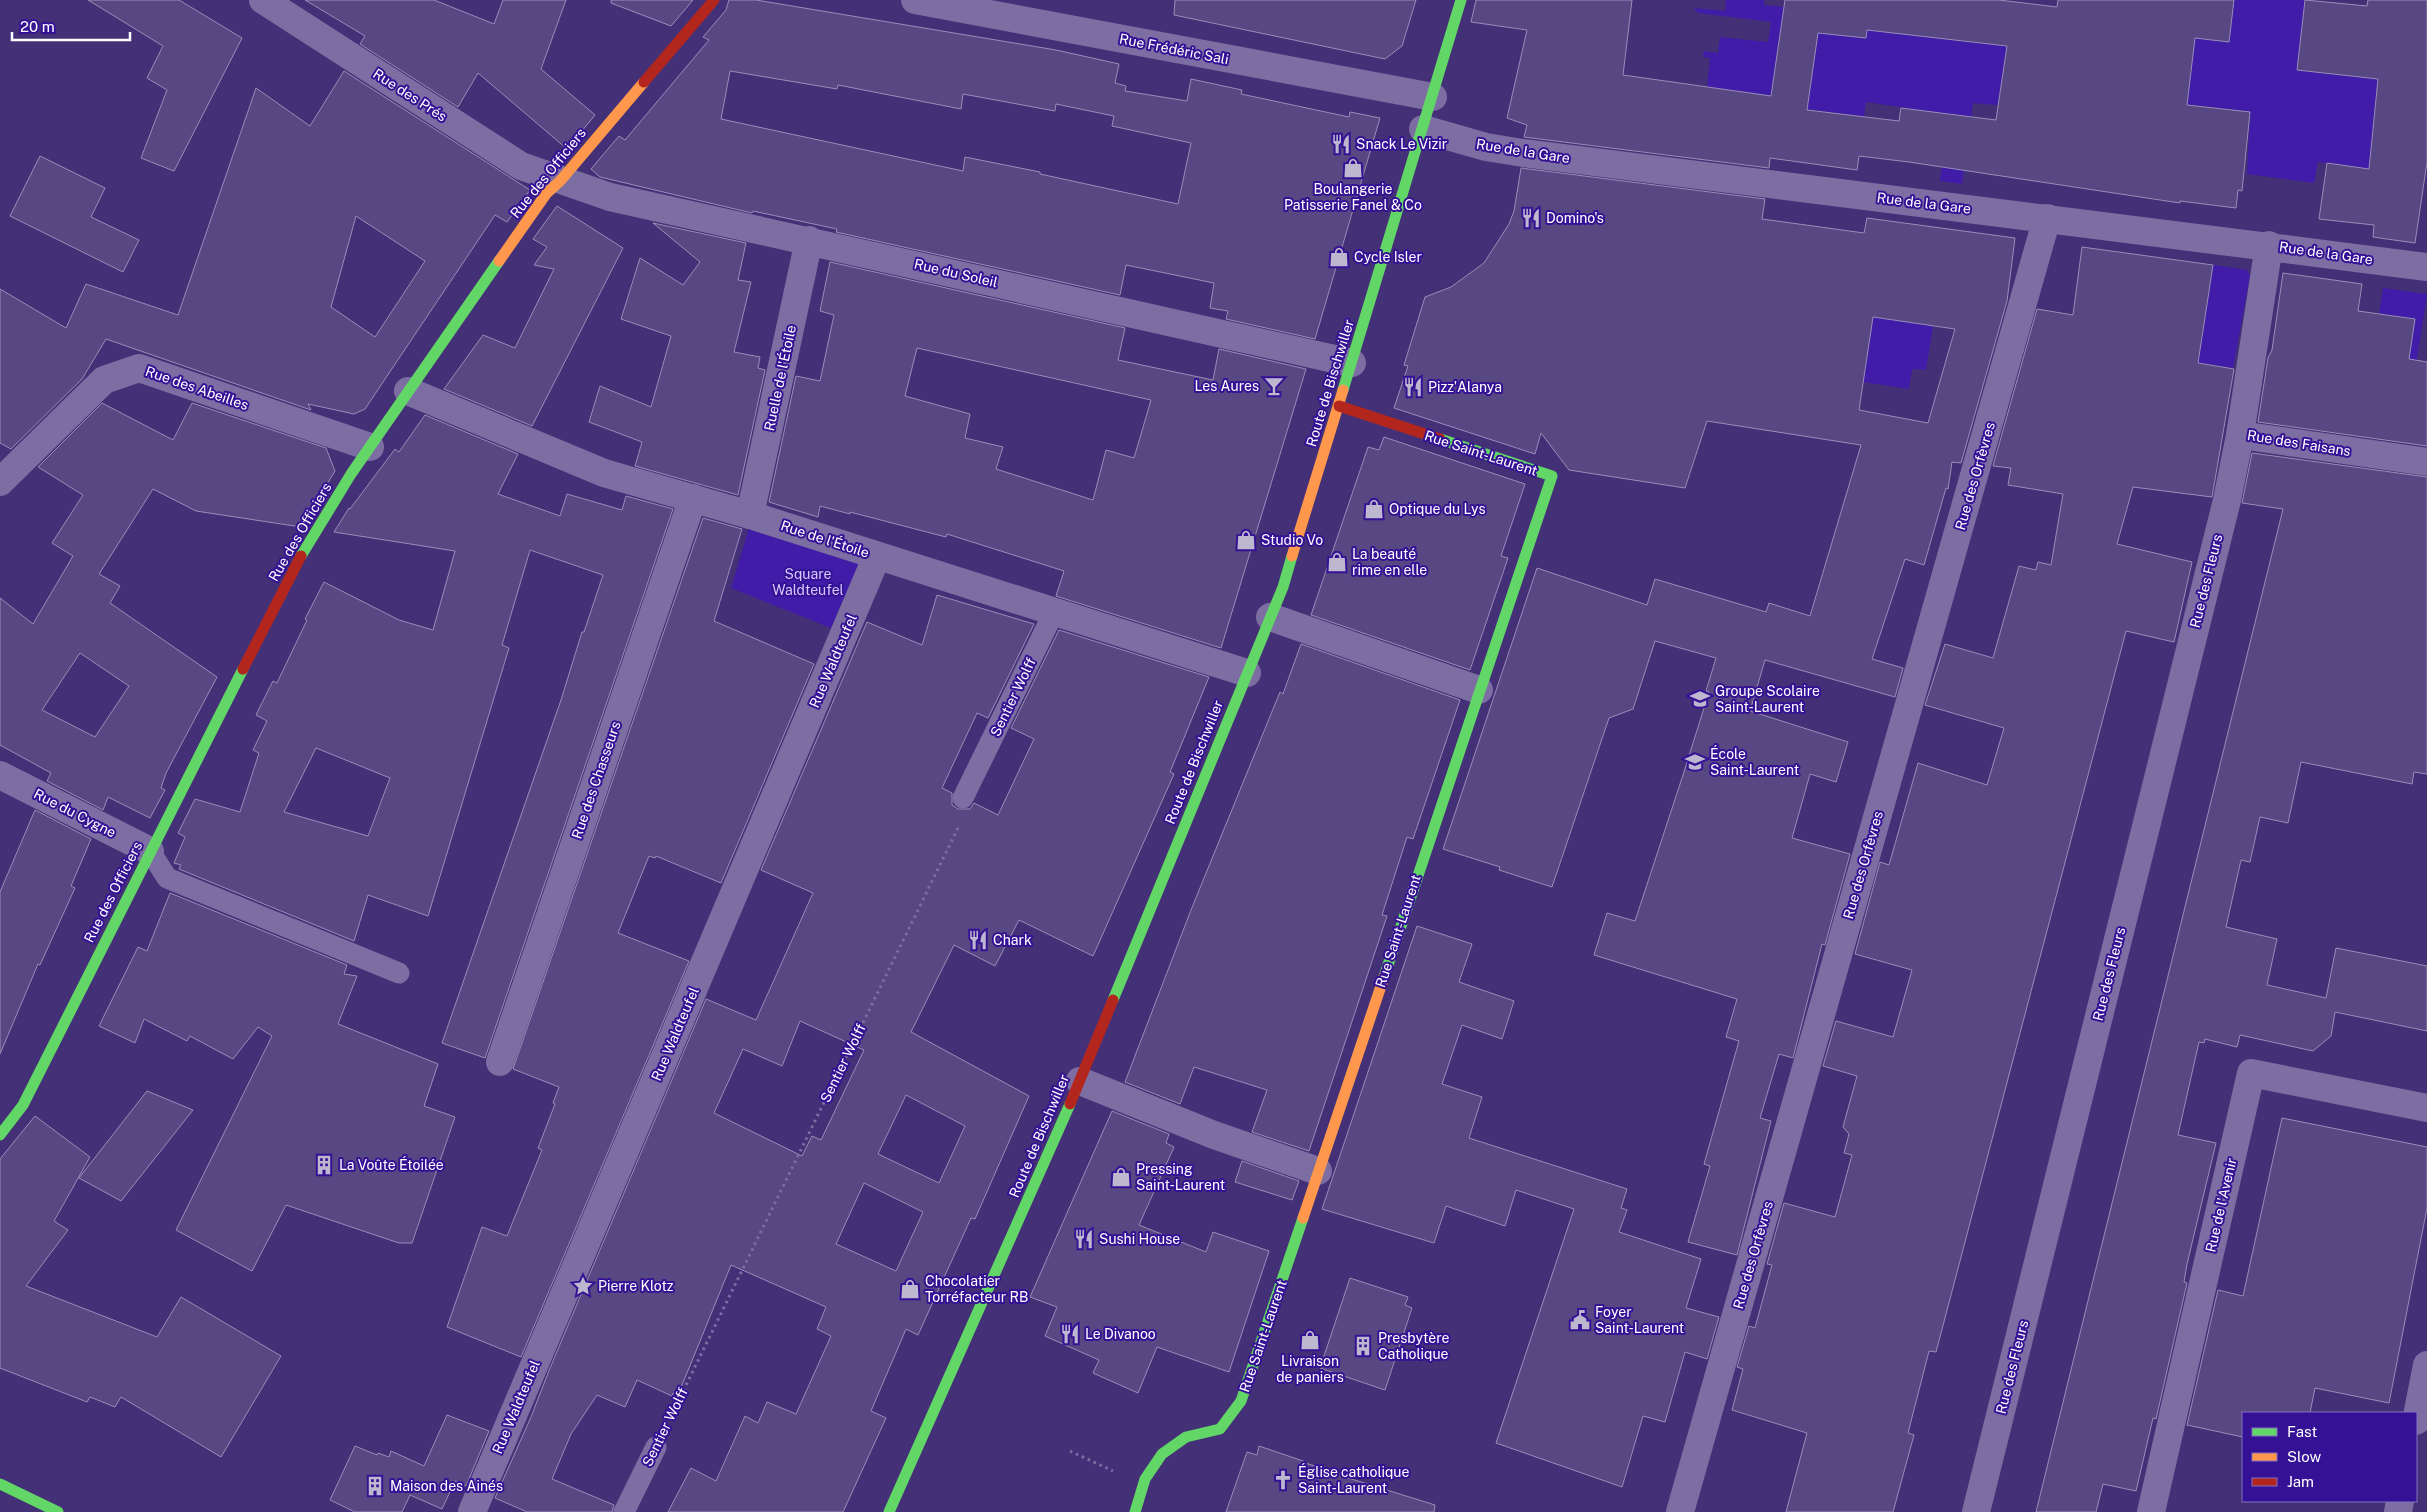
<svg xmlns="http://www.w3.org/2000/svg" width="2427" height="1512" font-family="'Public Sans',sans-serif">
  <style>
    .green { fill: #401ca8; fill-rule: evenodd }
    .building { fill: #574782; stroke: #988eb7; fill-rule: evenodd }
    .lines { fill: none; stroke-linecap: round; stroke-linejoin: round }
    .path { stroke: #7c6ea2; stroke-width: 3; stroke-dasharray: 2.5 4; stroke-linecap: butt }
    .lane { stroke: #7c6ea2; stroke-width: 21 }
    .street { stroke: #7c6ea2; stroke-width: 28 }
    .fast { stroke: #63d668; stroke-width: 11 }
    .slow { stroke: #ff974d; stroke-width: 11 }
    .jam { stroke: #b3261e; stroke-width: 11 }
    .labels { text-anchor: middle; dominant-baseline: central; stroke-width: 4; stroke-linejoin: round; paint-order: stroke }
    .street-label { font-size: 14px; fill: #fff; stroke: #351295 }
    .poi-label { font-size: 14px; fill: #fff; stroke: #351295; text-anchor: start }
    .park-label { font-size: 14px; fill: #d6c9fd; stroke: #351295 }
  </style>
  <rect width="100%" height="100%" fill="#433077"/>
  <g class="green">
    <path d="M1726,0H1764V5L1798,8L1867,30L1974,42L2195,38L2229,42L2234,0H2305L2297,70L2387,80L2374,125L2369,169L2318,162L2314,183L2247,174L2250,112L2142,99L2021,107L1973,103L1962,184L1940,181L1948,114L1866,102L1864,117L1806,109L1814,63L1788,60L1787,63H1776L1771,96L1707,87L1710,58L1703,57L1704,51L1718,53L1720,37L1768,42L1771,22L1698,13L1694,8L1725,11ZM2005,56L2030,60L2029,70L2004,67Z"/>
    <polygon points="2213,265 2247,270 2250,276 2233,368 2174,360 2077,315 2074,303 2204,321"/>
    <polygon points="1856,285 1933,326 1926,370 1912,369 1909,389 1863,382 1873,318"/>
    <polygon points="2383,288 2427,294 2415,371 2408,369 2414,319 2379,314"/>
    <polygon points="750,525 859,563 831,628 731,588"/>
  </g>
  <g class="building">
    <polygon points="88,0 179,0 242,38 174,171 141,158 167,90 147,78 163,46"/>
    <polygon points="305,0 434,0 494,24 503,0 566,0 541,69 595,115 567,149 478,73 458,107 360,44 365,36"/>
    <polygon points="611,0 693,0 671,26 611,3"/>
    <path d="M729,0H756L1056,50L1119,64L1115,83L1126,86L1125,91L1187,101L1191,79L1242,90L1241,94L1349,117L1350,112L1380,118L1315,339L1226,319L1228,311L1210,308L1214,283L1126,265L1120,295L836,232L837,229L753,211L752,213L600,177L591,169L619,136L625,140L709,40L703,37L726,10ZM730,71L837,89L838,85L961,109L963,94L1055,111L1056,104L1114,116L1112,126L1191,143L1178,204L1040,174V172L965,157L963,171L721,119Z"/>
    <polygon points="1175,0 1416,0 1402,46 1385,59 1174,15"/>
    <path d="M1476,0H1632L1623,75L1771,96L1785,0H1999L2057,7L2058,0H2234L2229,42L2195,38L2187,105L2250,112L2242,191L2238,190L2236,208L2180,201V203L1909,162L1859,156L1857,170L1770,158L1769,168L1524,137L1527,125L1507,118L1527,30L1471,22ZM1867,30L2007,46L1996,120L1901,108L1899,121L1807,110L1818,33L1866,38Z"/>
    <polygon points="2305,0 2367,6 2368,0 2427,0 2427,162 2415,243 2373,237 2374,225 2319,219 2327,163 2369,169 2378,79 2297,70"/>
    <path d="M344,71L530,190L507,222L495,215L365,409L354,414L308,404L311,410L106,339L82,379L11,449L0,443V289L66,328L86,284L178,315L256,88L310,126ZM356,216L425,261L375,337L331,307Z"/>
    <polygon points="40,156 105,188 91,217 139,240 123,272 10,216"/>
    <path d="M1521,168L1765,199L1762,219L1864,233L1867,218L2015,238L2007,301L1961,463L1952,462L1948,489L1946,488L1924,565L1905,559L1872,659L1903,668L1895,697L1765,660L1750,711L1848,742L1836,782L1810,774L1792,838L1850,854L1825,945L1822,944L1793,1058L1779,1054L1760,1118L1771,1121L1737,1255L1688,1242L1710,1166L1704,1164L1739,1041L1726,1037L1737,999L1594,955L1607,913L1635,921L1683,775L1709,692L1706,691L1716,658L1655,641L1633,709L1609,718L1552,887L1499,870L1500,867L1443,849L1537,568L1647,605L1655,579L1766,612L1769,603L1810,616L1861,445L1707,421L1685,488L1569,470L1541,433L1535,454L1394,408L1408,366L1404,365L1425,297L1451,287L1484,263L1509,224L1514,211ZM1873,317L1955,329L1928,423L1859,410Z"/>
    <polygon points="557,206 623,248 532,426 444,389 483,335 515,348 554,269 534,265 547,247 533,239"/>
    <polygon points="653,223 746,243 738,280 751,282 734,352 760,357 758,368 765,370 738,495 635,466 642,442 589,422 600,386 651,407 671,336 621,319 640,258 683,285 700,262"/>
    <polygon points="2082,247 2213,265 2198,363 2234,369 2212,497 2133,487 2117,544 2192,562 2174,642 2126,631 1936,1352 1929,1351 1908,1433 1914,1435 1893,1512 1786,1512 1807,1433 1732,1410 1743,1369 1737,1367 1749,1326 1755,1328 1772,1265 1767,1264 1784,1203 1835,1217 1852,1155 1844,1153 1849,1134 1843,1127 1857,1076 1823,1066 1836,1021 1893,1037 1912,970 1855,954 1880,862 1889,865 1918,763 1987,785 2004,728 1925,705 1945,644 1993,658 2019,566 2036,570 2038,562 2051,565 2063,494 2008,485 2011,468 1993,466 2037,309 2073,315"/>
    <path d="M830,262L1125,328L1118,360L1213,380L1219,349L1306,369L1221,648L1056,596L1064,571L947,534L946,537L850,512V514L820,506L818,517L769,502L796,376L820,381L834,315L820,311ZM917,348L1151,400L1134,458L1106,450L1093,500L996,469L1003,447L965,438L970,414L905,396Z"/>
    <polygon points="2283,273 2362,284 2358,311 2415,319 2409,359 2427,362 2427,446 2258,422 2268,358 2272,350"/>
    <path d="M102,403L173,440L192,403L326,448L335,471L301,527L196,511L153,489L99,574L120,586L110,603L217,677L166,773L161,788L165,790L150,818L108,797L103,810L47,781L51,773L0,745V598L33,624L73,556L52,543L83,495L38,467ZM80,653L129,686L95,737L42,710Z"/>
    <path d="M425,415L518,454L498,494L560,516L567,494L622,510L626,496L673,509L485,1058L442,1043L561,700L582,632H584L603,575L530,550L502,645L509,648L428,916L368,895L354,941L179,869L181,865L174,863L185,837L178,833L195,799L240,812L259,753L253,750L267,721L256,715L273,681L277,683L307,620L305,619L324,582L399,620L433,630L455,551L334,532L349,508L350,509L395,449L399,452ZM316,748L390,778L368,836L284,812Z"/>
    <polygon points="1384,437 1525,484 1501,556 1508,558 1470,670 1311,615 1368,447 1379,450"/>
    <polygon points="2252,453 2427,477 2427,774 2414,772 2412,784 2301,762 2288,823 2260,817 2250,862 2241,860 2226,927 2277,939 2267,985 2326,998 2336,948 2427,966 2427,1031 2335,1012 2331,1036 2313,1051 2240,1035 2237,1047 2205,1039 2204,1043 2199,1042 2178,1135 2216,1143 2187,1264 2184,1282 2187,1283 2156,1419 2153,1418 2136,1491 2103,1484 2096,1512 2036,1512 2283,509 2242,503"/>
    <polygon points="703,518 742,529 714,621 814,664 721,883 656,856 655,858 649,856 618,933 689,961 521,1357 447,1327 482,1227 507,1236 542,1150 538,1148 555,1104 553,1103 559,1087 513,1069"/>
    <path d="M937,595L1034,624L988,718L977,713L942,788L952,793V805L958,809H970L974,803L998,815L1034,739L1011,728L1059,630L1209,677L1170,772L1174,774L1093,956L1019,920L995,966L954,945L911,1032L1029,1096L975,1219L971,1218L918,1335L906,1329L871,1411L886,1418L843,1512H668L691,1468L716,1481L745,1416L758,1423L767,1402L796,1414L831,1336L817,1329L826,1307L731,1265L678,1395L673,1393L672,1396L637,1380L625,1407L597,1395L571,1434L552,1479L614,1505L612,1512H527L495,1498L531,1417L550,1368L706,999L756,1020L813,893L761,870L867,622L922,645ZM800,1021L864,1050L821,1140L812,1136L802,1156L714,1113L743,1049L782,1066ZM906,1095L965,1126L939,1183L878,1154ZM864,1183L923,1212L896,1271L836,1244Z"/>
    <polygon points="1301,644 1460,700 1413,839 1407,837 1382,915 1387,916 1309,1151 1252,1132 1267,1090 1194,1067 1180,1104 1125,1082 1191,910 1280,692 1283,694"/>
    <polygon points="35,810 91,839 71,886 75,888 40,965 38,964 0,1054 0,892"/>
    <polygon points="170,893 347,965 344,974 357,976 338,1024 438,1064 424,1106 455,1117 412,1243 399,1243 286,1205 252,1271 176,1230 272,1036 258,1027 233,1059 190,1036 187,1041 144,1019 135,1043 99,1026 138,947 147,951"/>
    <polygon points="1417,926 1472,944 1459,982 1514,1001 1502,1039 1462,1025 1442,1084 1482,1097 1469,1138 1627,1189 1621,1208 1627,1210 1619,1232 1701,1259 1686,1308 1719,1317 1707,1359 1685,1352 1665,1422 1643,1416 1622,1487 1496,1443 1574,1209 1516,1190 1505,1226 1446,1206 1434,1243 1322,1209"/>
    <polygon points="147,1091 193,1110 121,1201 79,1178"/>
    <polygon points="1112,1111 1169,1134 1166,1143 1174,1147 1139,1225 1206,1252 1213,1232 1269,1251 1229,1372 1157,1347 1138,1393 1093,1373 1099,1360 1045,1336 1057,1307 1030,1297"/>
    <polygon points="35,1116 90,1157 54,1221 68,1230 26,1286 157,1337 181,1297 281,1356 221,1457 121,1397 115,1407 90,1397 87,1402 0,1368 0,1159"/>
    <polygon points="2282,1118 2427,1147 2427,1208 2389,1403 2315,1388 2310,1413 2243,1413 2243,1437 2187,1425 2218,1290 2243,1296"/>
    <polygon points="1242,1161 1299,1181 1292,1200 1235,1182"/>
    <polygon points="1350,1278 1408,1297 1405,1305 1412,1308 1385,1390 1320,1368"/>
    <polygon points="447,1415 489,1431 466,1486 455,1481 442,1509 410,1495 402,1512 355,1512 330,1500 355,1446 377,1455 378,1453 389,1457 391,1451 424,1466"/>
    <polygon points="1259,1446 1306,1462 1305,1463 1346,1475 1345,1477 1435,1505 1434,1512 1226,1512 1247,1452 1257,1455"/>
  </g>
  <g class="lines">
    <g class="path">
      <polyline points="669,1420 958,828"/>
      <polyline points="1070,1451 1113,1471"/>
    </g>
    <g class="lane">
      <polyline points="963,798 1054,612"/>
      <polyline points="150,851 167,878 399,973"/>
      <polyline points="624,1512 656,1447"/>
    </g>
    <g class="street">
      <polyline points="263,0 521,166 610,197 1352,363"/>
      <polyline points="915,0 1433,97"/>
      <polyline points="1423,129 1486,147 1523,153 2427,267"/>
      <polyline points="408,391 604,473 750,515 1247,673"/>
      <polyline points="2240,435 2427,462"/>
      <polyline points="0,482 104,380 139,368 370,447"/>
      <polyline points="750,515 809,240"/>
      <polyline points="1270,617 1479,690"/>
      <polyline points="0,775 150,851"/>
      <polyline points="500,1062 693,498"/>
      <polyline points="1080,1081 1214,1135 1318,1171"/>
      <polyline points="2416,1421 2427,1365"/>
      <polyline points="472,1512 877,556"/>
      <polyline points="1680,1512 2047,218"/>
      <polyline points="1976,1512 2227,500 2240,435 2269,245"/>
      <polyline points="2151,1512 2251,1073 2427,1108"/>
      <polyline points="2398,1512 2400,1501"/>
    </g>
    <g class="fast">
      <polyline points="1343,390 1461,0"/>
      <polyline points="301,556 351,474 499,261"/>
      <polyline points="1384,977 1552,476 1440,439"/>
      <polyline points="1113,1000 1283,587 1292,556"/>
      <polyline points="0,1135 23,1105 243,669"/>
      <polyline points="0,1484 58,1512"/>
      <polyline points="889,1512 1070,1104"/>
      <polyline points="1135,1512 1145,1479 1162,1454 1186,1437 1220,1429 1241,1401 1303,1218"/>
    </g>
    <g class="slow">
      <polyline points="499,261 546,194 561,180 644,82"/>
      <polyline points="1292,556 1343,390"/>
      <polyline points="1303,1218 1384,977"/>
    </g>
    <g class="jam">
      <polyline points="644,82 714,0"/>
      <polyline points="1339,406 1440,439"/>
      <polyline points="243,669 301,556"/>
      <polyline points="1070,1104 1113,1000"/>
    </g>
  </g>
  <defs>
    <symbol id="restaurant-bare" viewBox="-9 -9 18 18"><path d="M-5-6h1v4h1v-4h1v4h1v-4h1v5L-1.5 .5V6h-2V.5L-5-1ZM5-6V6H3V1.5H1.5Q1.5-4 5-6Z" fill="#bdb7cf" stroke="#351295" stroke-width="2.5" paint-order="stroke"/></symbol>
    <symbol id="shop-bare" viewBox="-9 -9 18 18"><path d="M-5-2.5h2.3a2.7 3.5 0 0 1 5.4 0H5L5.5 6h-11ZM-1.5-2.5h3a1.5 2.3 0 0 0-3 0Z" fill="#bdb7cf" stroke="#351295" stroke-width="2.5" paint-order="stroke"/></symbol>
    <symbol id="bar-bare" viewBox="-9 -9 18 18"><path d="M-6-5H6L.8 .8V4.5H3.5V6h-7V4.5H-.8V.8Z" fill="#bdb7cf" stroke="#351295" stroke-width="2.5" paint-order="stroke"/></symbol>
    <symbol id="school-bare" viewBox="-9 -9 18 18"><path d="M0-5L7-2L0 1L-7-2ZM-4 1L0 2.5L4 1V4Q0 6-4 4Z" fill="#bdb7cf" stroke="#351295" stroke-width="2.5" paint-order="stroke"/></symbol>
    <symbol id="building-bare" viewBox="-9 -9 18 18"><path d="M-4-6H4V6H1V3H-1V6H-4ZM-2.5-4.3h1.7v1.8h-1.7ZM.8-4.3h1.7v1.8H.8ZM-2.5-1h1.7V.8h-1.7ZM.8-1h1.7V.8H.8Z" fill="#bdb7cf" stroke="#351295" stroke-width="2.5" paint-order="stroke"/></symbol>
    <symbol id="sight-bare" viewBox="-9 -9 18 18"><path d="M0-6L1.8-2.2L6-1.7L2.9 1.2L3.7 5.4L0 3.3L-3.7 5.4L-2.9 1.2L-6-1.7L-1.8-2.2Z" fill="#bdb7cf" stroke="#351295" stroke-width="2.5" paint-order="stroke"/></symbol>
    <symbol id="civic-bare" viewBox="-9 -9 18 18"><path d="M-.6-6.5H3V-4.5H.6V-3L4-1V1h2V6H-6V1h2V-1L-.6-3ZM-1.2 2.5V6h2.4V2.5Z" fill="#bdb7cf" stroke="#351295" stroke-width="2.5" paint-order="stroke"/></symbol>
    <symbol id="church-bare" viewBox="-9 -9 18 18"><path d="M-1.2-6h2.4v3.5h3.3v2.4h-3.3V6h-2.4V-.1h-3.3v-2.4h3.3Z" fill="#bdb7cf" stroke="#351295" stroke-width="2.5" paint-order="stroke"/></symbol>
  </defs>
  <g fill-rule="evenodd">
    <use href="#restaurant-bare" x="1327" y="130" width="28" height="28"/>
    <use href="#shop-bare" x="1339" y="154" width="28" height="28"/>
    <use href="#restaurant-bare" x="1517" y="204" width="28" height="28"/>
    <use href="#shop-bare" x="1325" y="243" width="28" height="28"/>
    <use href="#bar-bare" x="1260" y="372" width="28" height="28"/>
    <use href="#restaurant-bare" x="1399" y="373" width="28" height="28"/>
    <use href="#shop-bare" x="1360" y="495" width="28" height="28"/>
    <use href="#shop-bare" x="1232" y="526" width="28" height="28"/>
    <use href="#shop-bare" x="1323" y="548" width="28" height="28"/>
    <use href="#school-bare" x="1686" y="685" width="28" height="28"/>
    <use href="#school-bare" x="1681" y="748" width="28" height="28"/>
    <use href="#restaurant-bare" x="964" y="926" width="28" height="28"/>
    <use href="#building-bare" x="310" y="1151" width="28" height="28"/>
    <use href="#shop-bare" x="1107" y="1163" width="28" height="28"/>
    <use href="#restaurant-bare" x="1070" y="1225" width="28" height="28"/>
    <use href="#sight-bare" x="569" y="1272" width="28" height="28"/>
    <use href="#shop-bare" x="896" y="1275" width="28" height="28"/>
    <use href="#civic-bare" x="1566" y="1306" width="28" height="28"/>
    <use href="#restaurant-bare" x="1056" y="1320" width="28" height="28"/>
    <use href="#shop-bare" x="1296" y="1326" width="28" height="28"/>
    <use href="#building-bare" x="1349" y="1332" width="28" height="28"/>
    <use href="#church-bare" x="1269" y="1466" width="28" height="28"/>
    <use href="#building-bare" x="361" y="1472" width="28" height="28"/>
  </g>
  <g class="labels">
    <g class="street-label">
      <text transform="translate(1174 49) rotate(11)">Rue Frédéric Sali</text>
      <text transform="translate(410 95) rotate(33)">Rue des Prés</text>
      <text transform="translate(1523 151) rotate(9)">Rue de la Gare</text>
      <text transform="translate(548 173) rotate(-51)">Rue des Officiers</text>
      <text transform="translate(1924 203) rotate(7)">Rue de la Gare</text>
      <text transform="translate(2326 253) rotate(8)">Rue de la Gare</text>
      <text transform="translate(956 273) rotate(13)">Rue du Soleil</text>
      <text transform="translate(780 378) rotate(-78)">Ruelle de l'Étoile</text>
      <text transform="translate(1330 383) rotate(-73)">Route de Bischwiller</text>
      <text transform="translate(197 388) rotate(19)">Rue des Abeilles</text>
      <text transform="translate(2299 443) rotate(9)">Rue des Faisans</text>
      <text transform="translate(1481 453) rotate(18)">Rue Saint-Laurent</text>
      <text transform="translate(1975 476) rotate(-74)">Rue des Orfèvres</text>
      <text transform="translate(300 532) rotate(-60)">Rue des Officiers</text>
      <text transform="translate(825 539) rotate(18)">Rue de l'Étoile</text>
      <text transform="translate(2206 581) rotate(-76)">Rue des Fleurs</text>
      <text transform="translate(833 661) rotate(-67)">Rue Waldteufel</text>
      <text transform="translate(1013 697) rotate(-64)">Sentier Wolff</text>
      <text transform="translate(1194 762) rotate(-68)">Route de Bischwiller</text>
      <text transform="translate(596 780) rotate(-71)">Rue des Chasseurs</text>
      <text transform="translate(75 813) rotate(27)">Rue du Cygne</text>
      <text transform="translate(1863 865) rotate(-74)">Rue des Orfèvres</text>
      <text transform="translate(113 892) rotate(-63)">Rue des Officiers</text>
      <text transform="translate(1398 931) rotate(-72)">Rue Saint-Laurent</text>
      <text transform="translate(2109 974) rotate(-76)">Rue des Fleurs</text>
      <text transform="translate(675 1034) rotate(-67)">Rue Waldteufel</text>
      <text transform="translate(843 1063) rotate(-64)">Sentier Wolff</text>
      <text transform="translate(1039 1136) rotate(-67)">Route de Bischwiller</text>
      <text transform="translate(2221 1205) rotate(-77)">Rue de l'Avenir</text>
      <text transform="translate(1753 1255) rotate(-74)">Rue des Orfèvres</text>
      <text transform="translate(1263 1336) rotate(-71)">Rue Saint-Laurent</text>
      <text transform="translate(2012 1367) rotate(-76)">Rue des Fleurs</text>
      <text transform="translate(516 1407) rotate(-67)">Rue Waldteufel</text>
      <text transform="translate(665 1427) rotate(-64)">Sentier Wolff</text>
    </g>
    <g class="poi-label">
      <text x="1356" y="144">Snack Le Vizir</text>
      <text x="1353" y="189" text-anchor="middle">Boulangerie<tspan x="1353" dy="16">Patisserie Fanel &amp; Co</tspan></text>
      <text x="1546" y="218">Domino's</text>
      <text x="1354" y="257">Cycle Isler</text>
      <text x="1259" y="386" text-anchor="end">Les Aures</text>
      <text x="1428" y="387">Pizz'Alanya</text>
      <text x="1389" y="509">Optique du Lys</text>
      <text x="1261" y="540">Studio Vo</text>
      <text x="1352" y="554">La beauté<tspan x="1352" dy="16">rime en elle</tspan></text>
      <text x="1715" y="691">Groupe Scolaire<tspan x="1715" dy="16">Saint-Laurent</tspan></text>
      <text x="1710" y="754">École<tspan x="1710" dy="16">Saint-Laurent</tspan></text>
      <text x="993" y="940">Chark</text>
      <text x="339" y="1165">La Voûte Étoilée</text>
      <text x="1136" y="1169">Pressing<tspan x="1136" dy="16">Saint-Laurent</tspan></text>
      <text x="1099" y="1239">Sushi House</text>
      <text x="925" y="1281">Chocolatier<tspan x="925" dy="16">Torréfacteur RB</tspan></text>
      <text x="598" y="1286">Pierre Klotz</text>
      <text x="1595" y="1312">Foyer<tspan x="1595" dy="16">Saint-Laurent</tspan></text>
      <text x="1085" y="1334">Le Divanoo</text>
      <text x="1378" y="1338">Presbytère<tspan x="1378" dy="16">Catholique</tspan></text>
      <text x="1310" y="1361" text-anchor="middle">Livraison<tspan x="1310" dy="16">de paniers</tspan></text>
      <text x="1298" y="1472">Église catholique<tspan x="1298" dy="16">Saint-Laurent</tspan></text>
      <text x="390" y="1486">Maison des Ainés</text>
    </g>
    <g class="park-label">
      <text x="808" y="574">Square<tspan x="808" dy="16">Waldteufel</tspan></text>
    </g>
  </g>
  <rect x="2242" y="1412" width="175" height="90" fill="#351295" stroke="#8671bf"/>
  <rect x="2252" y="1428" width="25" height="8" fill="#63d668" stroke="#8671bf"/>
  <text x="2287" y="1437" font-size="15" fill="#ffffff">Fast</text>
  <rect x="2252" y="1453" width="25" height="8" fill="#ff974d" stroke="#8671bf"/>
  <text x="2287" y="1462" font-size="15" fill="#ffffff">Slow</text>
  <rect x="2252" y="1478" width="25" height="8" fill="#b3261e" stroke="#8671bf"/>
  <text x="2287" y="1487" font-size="15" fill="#ffffff">Jam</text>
  <path d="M12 32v8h118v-8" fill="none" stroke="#ffffff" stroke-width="2.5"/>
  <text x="20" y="32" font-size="15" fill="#ffffff" stroke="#351295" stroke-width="4" paint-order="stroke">20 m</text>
</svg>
